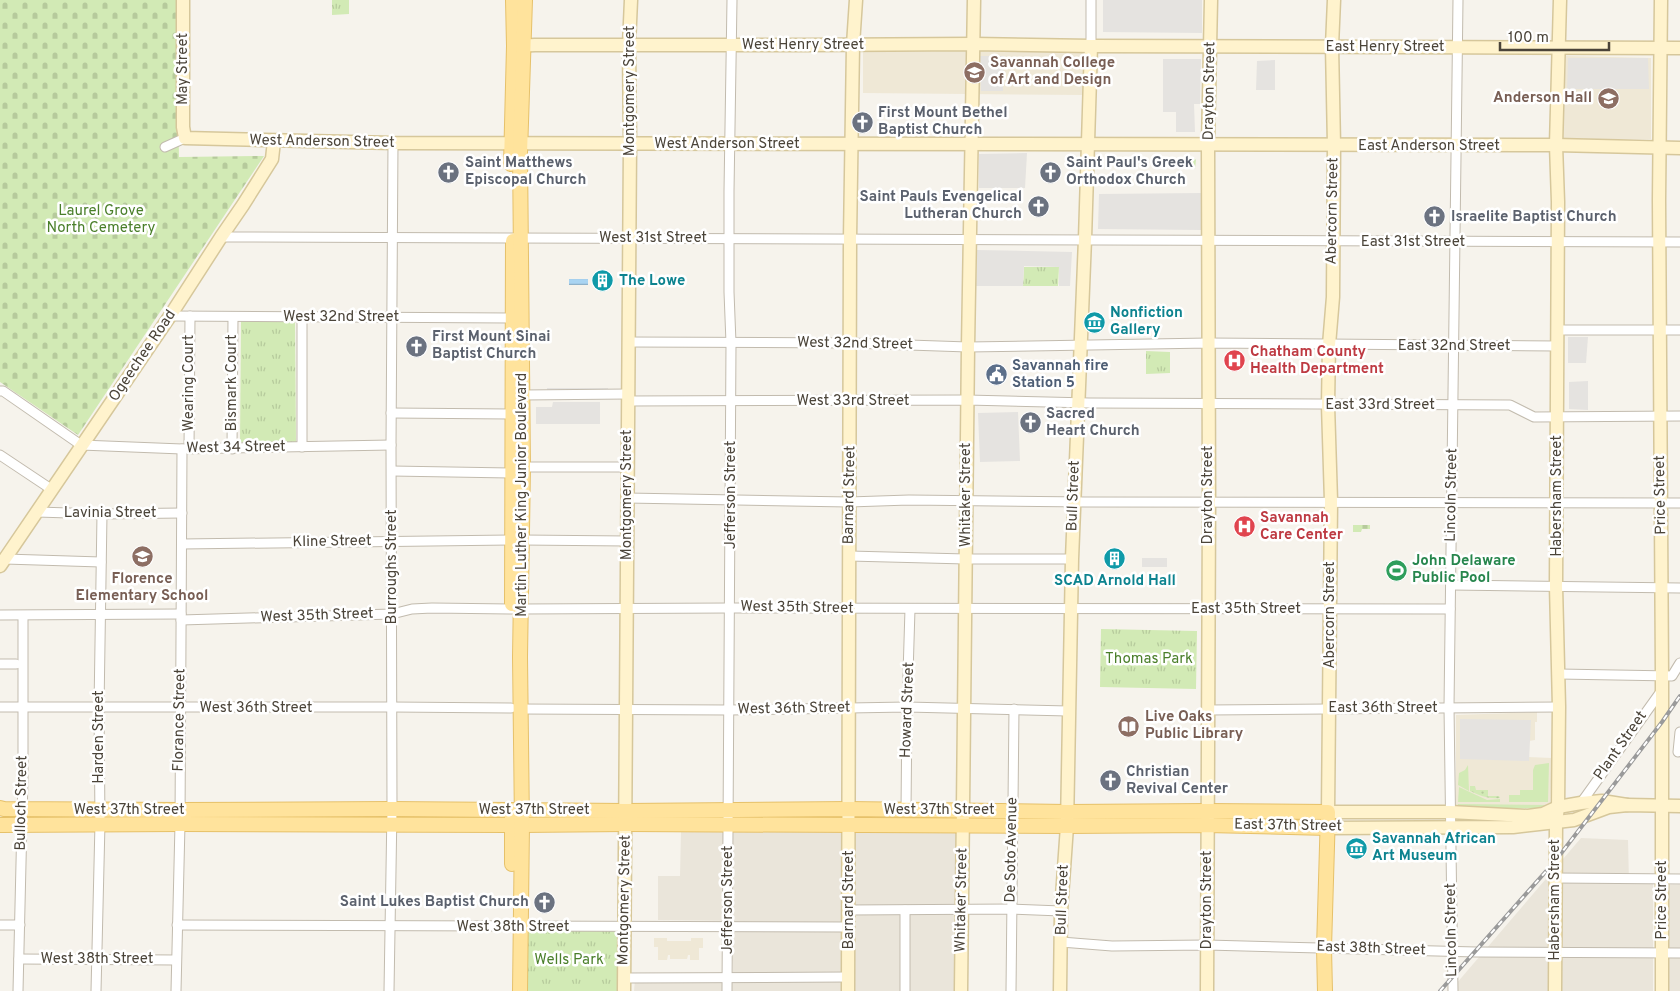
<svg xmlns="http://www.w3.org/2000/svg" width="1680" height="991" font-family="Overpass,sans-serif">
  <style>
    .residential { fill: #eae5da }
    .education { fill: #efe8d6 }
    .grass { fill: #d2eab5 }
    .cemetery { fill: url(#cemetery-stones) }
    .park { fill: url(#park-tufts) }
    .garden { fill: url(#garden-dots) }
    .parking { fill: #e5e3e0 }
    .water { fill: url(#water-rules) }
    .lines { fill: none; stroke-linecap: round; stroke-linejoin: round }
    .street-casing { stroke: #c2bbae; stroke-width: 11 }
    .secondary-casing { stroke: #d6c79b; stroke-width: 15 }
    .primary-casing { stroke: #e6c16a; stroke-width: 16 }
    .street { stroke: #fff; stroke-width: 9 }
    .secondary { stroke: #fff3cd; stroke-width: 12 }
    .primary { stroke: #ffe39c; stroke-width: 14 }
    .rail-casing { stroke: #9a9a9a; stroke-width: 4 }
    .rail { stroke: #fff; stroke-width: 2; stroke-dasharray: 5.5; stroke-linecap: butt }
    .labels { text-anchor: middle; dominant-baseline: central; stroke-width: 5; stroke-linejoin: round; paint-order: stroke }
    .street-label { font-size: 15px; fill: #4b4439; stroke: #fff }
    .education-label { font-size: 15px; font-weight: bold; fill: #785e54; stroke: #fff; text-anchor: start }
    .worship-label { font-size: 15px; font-weight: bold; fill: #5b616d; stroke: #fff; text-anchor: start }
    .park-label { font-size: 15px; fill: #4a7f2a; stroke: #fff }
    .culture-label { font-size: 15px; font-weight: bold; fill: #0d838f; stroke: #fff; text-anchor: start }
    .health-label { font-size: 15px; font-weight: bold; fill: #be3a42; stroke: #fff; text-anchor: start }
    .service-label { font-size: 15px; font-weight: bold; fill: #4e5e75; stroke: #fff; text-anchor: start }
    .leisure-label { font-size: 15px; font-weight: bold; fill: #27864d; stroke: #fff; text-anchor: start }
  </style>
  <defs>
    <pattern id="cemetery-stones" width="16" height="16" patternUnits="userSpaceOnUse" patternTransform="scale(1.25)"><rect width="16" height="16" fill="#d2eab5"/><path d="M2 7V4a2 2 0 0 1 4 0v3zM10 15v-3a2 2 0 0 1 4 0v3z" fill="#b6ca9c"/></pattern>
    <pattern id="park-tufts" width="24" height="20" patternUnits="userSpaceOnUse" patternTransform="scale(1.25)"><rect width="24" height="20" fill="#d2eab5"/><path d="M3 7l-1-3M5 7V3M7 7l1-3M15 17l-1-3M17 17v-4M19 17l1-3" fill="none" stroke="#b6ca9c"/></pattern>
    <pattern id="garden-dots" width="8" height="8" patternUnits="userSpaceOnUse" patternTransform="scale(1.25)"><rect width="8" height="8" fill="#d2eab5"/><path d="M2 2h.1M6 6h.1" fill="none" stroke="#b6ca9c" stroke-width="1.8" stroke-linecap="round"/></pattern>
    <pattern id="water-rules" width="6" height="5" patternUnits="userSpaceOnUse" patternTransform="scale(1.25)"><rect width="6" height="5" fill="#a9d4f2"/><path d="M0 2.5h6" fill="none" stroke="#8caec5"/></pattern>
  </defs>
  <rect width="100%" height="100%" fill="#f6f3ec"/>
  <g class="residential">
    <polygon points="957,831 955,991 634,991 635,980 733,981 733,921 658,920 658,876 680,876 681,832"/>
    <polygon points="1581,838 1628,840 1629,882 1653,883 1653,991 1450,991"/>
    <polygon points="1668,885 1680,885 1680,991 1666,991"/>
  </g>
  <g class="education">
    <polygon points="1085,51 1084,95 863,93 863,52"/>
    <polygon points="1566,56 1651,58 1651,139 1562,139"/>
    <polygon points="1537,712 1537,722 1535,722 1535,740 1529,741 1528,757 1552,758 1550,807 1456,810 1456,715"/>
    <polygon points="654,938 667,938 667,941 691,941 691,938 703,938 703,948 699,948 699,960 690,960 690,955 688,955 687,959 670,959 670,955 668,955 667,960 658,960 658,947 654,947"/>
  </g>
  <g class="grass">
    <polygon points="1549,763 1548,802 1509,802 1509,795 1520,795 1520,790 1533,790 1533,770 1535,765"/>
    <polygon points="1468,765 1469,791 1458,785 1459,773 1465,770"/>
    <polygon points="1459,787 1487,800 1500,799 1500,802 1458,802"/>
    <polygon points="1458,804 1550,805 1544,808 1458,809"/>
  </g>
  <g class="cemetery">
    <polygon points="0,0 176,0 179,157 264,156 78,435 0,382"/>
    <polygon points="1353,525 1370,525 1370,529 1362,529 1361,532 1353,532"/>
  </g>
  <g class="park">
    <polygon points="332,0 349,0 349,14 332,15"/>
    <polygon points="1187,158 1194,158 1196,160 1195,169 1186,169"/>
    <polygon points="1024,267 1059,267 1058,286 1023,286"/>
    <polygon points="295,320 296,442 240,442 241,321"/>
    <polygon points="1146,351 1170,352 1170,373 1146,374"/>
    <polygon points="1101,629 1197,631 1196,689 1100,687"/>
    <polygon points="517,928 622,929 622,991 516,991"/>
  </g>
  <path class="garden" d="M1470,786H1475L1476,790H1488V796H1499L1500,798C1488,799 1481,796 1470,791Z"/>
  <g class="parking">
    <polygon points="1103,0 1202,0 1202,33 1103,32"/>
    <polygon points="980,56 1004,56 1003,91 981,91"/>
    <polygon points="1568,58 1648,58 1649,89 1567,89"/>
    <polygon points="1163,59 1201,59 1200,104 1194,104 1195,132 1176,132 1176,112 1163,112"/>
    <polygon points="1275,60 1275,90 1256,90 1257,61"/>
    <polygon points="1027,153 1025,188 979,188 979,154"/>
    <polygon points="1201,193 1201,230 1098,229 1099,194"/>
    <polygon points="977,250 1072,252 1070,286 1059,286 1059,267 1024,266 1023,286 976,286"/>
    <polygon points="1568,337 1588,337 1586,363 1568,363"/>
    <polygon points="1588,381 1588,410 1569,409 1569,382"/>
    <rect x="547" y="388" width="61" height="3"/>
    <polygon points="553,402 600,402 600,424 536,424 536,407 552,407"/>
    <polygon points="1018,412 1020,461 980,462 978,413"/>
    <rect x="1142" y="558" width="25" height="9"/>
    <polygon points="1460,719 1531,720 1529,761 1460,759"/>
  </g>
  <g class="water">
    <rect x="569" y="279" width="19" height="6"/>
    <rect x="1388" y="565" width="17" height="9"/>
  </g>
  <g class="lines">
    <defs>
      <g id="street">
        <polyline points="1091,46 1091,0"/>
        <polyline points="165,147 185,138"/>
        <polyline points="221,237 1680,242"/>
        <polyline points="170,316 512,318"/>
        <polyline points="302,317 302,447"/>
        <polyline points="1557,330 1680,330"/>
        <polyline points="628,342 850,343 968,347 1209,343 1557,346"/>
        <polyline points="0,391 3,391 81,445 182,449 391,445"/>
        <polyline points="523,395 628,394"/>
        <polyline points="628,401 967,400 1089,403 1510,405 1534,417 1680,416"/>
        <polyline points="391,413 513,414"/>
        <polyline points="189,449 190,316"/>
        <polyline points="232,449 233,317"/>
        <polyline points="0,455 51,489"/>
        <polyline points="523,467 627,467"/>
        <polyline points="392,471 512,473"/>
        <polyline points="627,498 849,502 909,500 1085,502 1680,503"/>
        <polyline points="37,512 102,514 182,513"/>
        <polyline points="522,540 627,541"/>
        <polyline points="182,544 512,540"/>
        <polyline points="849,556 966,559 1072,559"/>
        <polyline points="5,559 101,562"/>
        <polyline points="1451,585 1680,588"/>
        <polyline points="522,609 730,608 1450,609"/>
        <polyline points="0,615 181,614"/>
        <polyline points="181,620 392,614 412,609 432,608 512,609"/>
        <polyline points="0,664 16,664"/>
        <polyline points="1559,674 1672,676 1680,663"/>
        <polyline points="0,707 392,707 511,708"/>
        <polyline points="520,709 729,710 907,707 1068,711"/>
        <polyline points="1208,710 1559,707"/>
        <polyline points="1678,752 1680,732"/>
        <polyline points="1581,803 1662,690"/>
        <polyline points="906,811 907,707 910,609"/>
        <polyline points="1556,878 1680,879"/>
        <polyline points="849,910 1012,909 1061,911"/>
        <polyline points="0,925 20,925"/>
        <polyline points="177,925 849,927"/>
        <polyline points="1061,942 1112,946 1207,945 1476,952 1680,953"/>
        <polyline points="19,959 176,960"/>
        <polyline points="624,978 849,977"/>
        <polyline points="18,991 23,778 23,616"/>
        <polyline points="96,991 100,823 99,708 102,514"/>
        <polyline points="176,991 180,824 182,449"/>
        <polyline points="389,991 392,809 391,445 393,143"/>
        <polyline points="727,991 731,343 729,292 729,191 732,0"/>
        <polyline points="905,991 905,910"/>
        <polyline points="1011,991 1014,709"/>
        <polyline points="1453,991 1449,707 1458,0"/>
      </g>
      <g id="secondary">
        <polyline points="183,0 183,127 185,138 393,143 1556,145 1680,148"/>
        <polyline points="1334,0 1332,46 1334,145 1333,297 1329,345 1328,405 1331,501 1328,812 1450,812 1528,816 1543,814 1558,807 1581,803 1602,801 1627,805"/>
        <polyline points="1661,0 1659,200 1662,676 1662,991"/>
        <polyline points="514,46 535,45 807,45 974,44 1091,46 1680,48"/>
        <polyline points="0,566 170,316 221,237 243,205 272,159 274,141"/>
        <polyline points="1328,828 1513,827 1574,820 1609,807 1627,805 1680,806"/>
        <polyline points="624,991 630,144 629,45 631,0"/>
        <polyline points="848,991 850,239 853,45 856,0"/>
        <polyline points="961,991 968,347 974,0"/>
        <polyline points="1060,991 1061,911 1067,826 1072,559 1085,239 1091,46"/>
        <polyline points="1207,991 1209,502 1208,144 1211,0"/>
        <polyline points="1555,991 1556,823 1558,807 1559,707 1556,586 1558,202 1556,145 1560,0"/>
      </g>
      <g id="primary">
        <polyline points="511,164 514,46 513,0"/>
        <polyline points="512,604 513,241"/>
        <polyline points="0,808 4,809 180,810 392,809 626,811 849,809 1067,812 1208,811 1328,812 1324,948 1325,991"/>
        <polyline points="512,816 512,864"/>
        <polyline points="0,825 180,824 522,825 626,824 1067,826 1207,825 1328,828"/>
        <polyline points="520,991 522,825 520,657 523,467 520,153 525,0"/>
      </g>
    </defs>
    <use href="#street" class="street-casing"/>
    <use href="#secondary" class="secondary-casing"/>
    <use href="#primary" class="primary-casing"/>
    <use href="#street" class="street"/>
    <use href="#secondary" class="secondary"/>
    <use href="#primary" class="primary"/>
    <defs>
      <polyline id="rail" points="1440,991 1556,860 1662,722 1680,696"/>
    </defs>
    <use href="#rail" class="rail-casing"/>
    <use href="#rail" class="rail"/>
  </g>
  <defs>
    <symbol id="university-disc" viewBox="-11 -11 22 22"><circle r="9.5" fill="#8d6e63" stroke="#fff"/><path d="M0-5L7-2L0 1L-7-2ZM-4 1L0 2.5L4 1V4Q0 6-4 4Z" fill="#fff"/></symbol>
    <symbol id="church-disc" viewBox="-11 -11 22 22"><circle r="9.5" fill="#6b7280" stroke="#fff"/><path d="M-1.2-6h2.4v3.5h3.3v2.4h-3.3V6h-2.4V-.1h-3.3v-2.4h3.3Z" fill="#fff"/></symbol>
    <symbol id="building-disc" viewBox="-11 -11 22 22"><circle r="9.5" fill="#0f9aa8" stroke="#fff"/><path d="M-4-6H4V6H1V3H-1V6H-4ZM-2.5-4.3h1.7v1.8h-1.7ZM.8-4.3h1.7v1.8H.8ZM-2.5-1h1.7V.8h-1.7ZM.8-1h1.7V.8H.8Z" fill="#fff"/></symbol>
    <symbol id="museum-disc" viewBox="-11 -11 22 22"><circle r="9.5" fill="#0f9aa8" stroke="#fff"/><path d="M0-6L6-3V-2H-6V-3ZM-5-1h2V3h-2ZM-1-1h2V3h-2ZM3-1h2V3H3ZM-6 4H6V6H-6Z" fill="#fff"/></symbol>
    <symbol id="hospital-disc" viewBox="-11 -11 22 22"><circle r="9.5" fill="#e0444e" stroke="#fff"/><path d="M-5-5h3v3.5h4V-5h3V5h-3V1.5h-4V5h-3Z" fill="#fff"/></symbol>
    <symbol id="civic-disc" viewBox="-11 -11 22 22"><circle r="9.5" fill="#5c6f8a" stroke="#fff"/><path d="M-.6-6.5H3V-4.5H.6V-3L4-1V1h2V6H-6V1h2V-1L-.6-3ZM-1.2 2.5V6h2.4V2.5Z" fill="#fff"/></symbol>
    <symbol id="school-disc" viewBox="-11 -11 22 22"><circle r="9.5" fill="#8d6e63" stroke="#fff"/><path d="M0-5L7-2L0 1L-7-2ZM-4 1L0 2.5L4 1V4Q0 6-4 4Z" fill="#fff"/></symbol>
    <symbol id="stadium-disc" viewBox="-11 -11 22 22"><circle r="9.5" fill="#2e9e5b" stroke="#fff"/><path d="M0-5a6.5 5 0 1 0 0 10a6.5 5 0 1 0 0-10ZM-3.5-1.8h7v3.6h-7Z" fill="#fff"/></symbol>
    <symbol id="library-disc" viewBox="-11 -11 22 22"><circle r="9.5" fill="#8d6e63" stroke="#fff"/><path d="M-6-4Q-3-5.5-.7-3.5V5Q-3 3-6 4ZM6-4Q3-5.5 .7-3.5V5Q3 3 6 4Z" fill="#fff"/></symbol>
  </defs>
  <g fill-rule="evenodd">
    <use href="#university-disc" x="962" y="60" width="25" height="25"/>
    <use href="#university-disc" x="1596" y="86" width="25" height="25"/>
    <use href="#church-disc" x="850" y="110" width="25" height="25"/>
    <use href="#church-disc" x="436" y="160" width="25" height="25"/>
    <use href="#church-disc" x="1038" y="160" width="25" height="25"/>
    <use href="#church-disc" x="1026" y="194" width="25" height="25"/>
    <use href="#church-disc" x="1422" y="204" width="25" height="25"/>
    <use href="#building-disc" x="590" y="268" width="25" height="25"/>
    <use href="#museum-disc" x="1082" y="310" width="25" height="25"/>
    <use href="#church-disc" x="404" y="334" width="25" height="25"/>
    <use href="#hospital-disc" x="1222" y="348" width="25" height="25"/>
    <use href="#civic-disc" x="984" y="362" width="25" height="25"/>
    <use href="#church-disc" x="1018" y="410" width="25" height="25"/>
    <use href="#hospital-disc" x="1232" y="514" width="25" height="25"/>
    <use href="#school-disc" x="130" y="544" width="25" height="25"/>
    <use href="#building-disc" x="1102" y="546" width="25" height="25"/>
    <use href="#stadium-disc" x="1384" y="558" width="25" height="25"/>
    <use href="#library-disc" x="1116" y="714" width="25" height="25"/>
    <use href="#church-disc" x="1098" y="768" width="25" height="25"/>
    <use href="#museum-disc" x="1344" y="836" width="25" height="25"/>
    <use href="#church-disc" x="532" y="890" width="25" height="25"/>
  </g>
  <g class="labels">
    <g class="street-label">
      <text x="803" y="45">West Henry Street</text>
      <text x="1385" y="47">East Henry Street</text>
      <text transform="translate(183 69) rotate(-90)">May Street</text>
      <text transform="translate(630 91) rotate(-90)">Montgomery Street</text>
      <text transform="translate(1210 91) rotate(-89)">Drayton Street</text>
      <text transform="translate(322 142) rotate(1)">West Anderson Street</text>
      <text x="727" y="144">West Anderson Street</text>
      <text x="1429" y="146">East Anderson Street</text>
      <text transform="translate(1333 211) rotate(-89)">Abercorn Street</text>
      <text x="653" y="238">West 31st Street</text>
      <text x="1413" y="242">East 31st Street</text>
      <text x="341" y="317">West 32nd Street</text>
      <text transform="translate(855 344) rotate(1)">West 32nd Street</text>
      <text x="1454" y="346">East 32nd Street</text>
      <text transform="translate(143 356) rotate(-56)">Ogeechee Road</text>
      <text transform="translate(189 383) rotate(-90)">Wearing Court</text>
      <text transform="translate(232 383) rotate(-90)">Bismark Court</text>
      <text x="853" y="401">West 33rd Street</text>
      <text x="1380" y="405">East 33rd Street</text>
      <text transform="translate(236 448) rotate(-1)">West 34 Street</text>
      <text transform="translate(522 495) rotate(-90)">Martin Luther King Junior Boulevard</text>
      <text transform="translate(627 495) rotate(-90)">Montgomery Street</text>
      <text transform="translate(731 495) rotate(-90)">Jefferson Street</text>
      <text transform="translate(850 495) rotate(-89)">Barnard Street</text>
      <text transform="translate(966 495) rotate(-90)">Whitaker Street</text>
      <text transform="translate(1208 495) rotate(-90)">Drayton Street</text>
      <text transform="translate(1452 495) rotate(-89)">Lincoln Street</text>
      <text transform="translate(1661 495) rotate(-91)">Price Street</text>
      <text transform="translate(1074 496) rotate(-88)">Bull Street</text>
      <text transform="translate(1557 496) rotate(-90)">Habersham Street</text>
      <text x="110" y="513">Lavinia Street</text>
      <text transform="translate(332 542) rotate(-1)">Kline Street</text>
      <text transform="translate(392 567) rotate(-90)">Burroughs Street</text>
      <text transform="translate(797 608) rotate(1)">West 35th Street</text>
      <text x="1246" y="609">East 35th Street</text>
      <text transform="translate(1330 615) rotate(-90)">Abercorn Street</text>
      <text transform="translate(317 616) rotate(-2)">West 35th Street</text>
      <text x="256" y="708">West 36th Street</text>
      <text x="1383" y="708">East 36th Street</text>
      <text transform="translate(794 709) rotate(-1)">West 36th Street</text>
      <text transform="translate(908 710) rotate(-88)">Howard Street</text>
      <text transform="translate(180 720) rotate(-89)">Florance Street</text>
      <text transform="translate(99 737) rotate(-90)">Harden Street</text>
      <text transform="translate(1621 746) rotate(-55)">Plant Street</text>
      <text transform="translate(22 803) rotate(-89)">Bulloch Street</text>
      <text x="129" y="810">West 37th Street</text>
      <text x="534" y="810">West 37th Street</text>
      <text x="939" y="810">West 37th Street</text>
      <text transform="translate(1288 826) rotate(1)">East 37th Street</text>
      <text transform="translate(1012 850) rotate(-89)">De Soto Avenue</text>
      <text transform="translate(625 900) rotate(-89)">Montgomery Street</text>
      <text transform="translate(728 900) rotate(-90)">Jefferson Street</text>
      <text transform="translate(849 900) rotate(-90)">Barnard Street</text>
      <text transform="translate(962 900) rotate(-89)">Whitaker Street</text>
      <text transform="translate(1063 900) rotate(-88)">Bull Street</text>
      <text transform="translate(1207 900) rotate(-90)">Drayton Street</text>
      <text transform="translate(1555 900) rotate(-90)">Habersham Street</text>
      <text transform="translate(1662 900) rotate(-90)">Price Street</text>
      <text x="513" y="927">West 38th Street</text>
      <text transform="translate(1452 930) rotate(-91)">Lincoln Street</text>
      <text transform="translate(1371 949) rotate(2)">East 38th Street</text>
      <text x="97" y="959">West 38th Street</text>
    </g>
    <g class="education-label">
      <text x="990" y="63">Savannah College<tspan x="990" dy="17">of Art and Design</tspan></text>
      <text x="1592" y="98" text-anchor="end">Anderson Hall</text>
      <text x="142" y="579" text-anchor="middle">Florence<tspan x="142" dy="17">Elementary School</tspan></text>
      <text x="1145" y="717">Live Oaks<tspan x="1145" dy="17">Public Library</tspan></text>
    </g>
    <g class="worship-label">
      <text x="878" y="113">First Mount Bethel<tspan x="878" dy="17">Baptist Church</tspan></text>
      <text x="465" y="163">Saint Matthews<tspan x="465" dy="17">Episcopal Church</tspan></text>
      <text x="1066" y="163">Saint Paul's Greek<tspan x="1066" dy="17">Orthodox Church</tspan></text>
      <text x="1022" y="197" text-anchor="end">Saint Pauls Evengelical<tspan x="1022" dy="17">Lutheran Church</tspan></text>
      <text x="1451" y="217">Israelite Baptist Church</text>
      <text x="432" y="337">First Mount Sinai<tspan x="432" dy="17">Baptist Church</tspan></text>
      <text x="1046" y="414">Sacred<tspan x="1046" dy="17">Heart Church</tspan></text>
      <text x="1126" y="772">Christian<tspan x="1126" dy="17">Revival Center</tspan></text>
      <text x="529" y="902" text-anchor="end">Saint Lukes Baptist Church</text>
    </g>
    <g class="park-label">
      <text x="101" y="211">Laurel Grove<tspan x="101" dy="17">North Cemetery</tspan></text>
      <text x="1149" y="659">Thomas Park</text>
      <text x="569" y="960">Wells Park</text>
    </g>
    <g class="culture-label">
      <text x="619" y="281">The Lowe</text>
      <text x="1110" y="313">Nonfiction<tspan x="1110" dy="17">Gallery</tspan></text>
      <text x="1115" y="581" text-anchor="middle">SCAD Arnold Hall</text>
      <text x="1372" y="839">Savannah African<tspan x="1372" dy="17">Art Museum</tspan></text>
    </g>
    <g class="health-label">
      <text x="1250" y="352">Chatham County<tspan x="1250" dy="17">Health Department</tspan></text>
      <text x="1260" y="518">Savannah<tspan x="1260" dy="17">Care Center</tspan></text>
    </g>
    <g class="service-label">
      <text x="1012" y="366">Savannah fire<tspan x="1012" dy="17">Station 5</tspan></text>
    </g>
    <g class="leisure-label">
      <text x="1412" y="561">John Delaware<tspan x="1412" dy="17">Public Pool</tspan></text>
    </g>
  </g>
  <path d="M1500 42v8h109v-8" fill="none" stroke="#4b4439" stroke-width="2.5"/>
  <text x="1508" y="42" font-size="15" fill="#4b4439" stroke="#ffffff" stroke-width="4" paint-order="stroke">100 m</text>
</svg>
